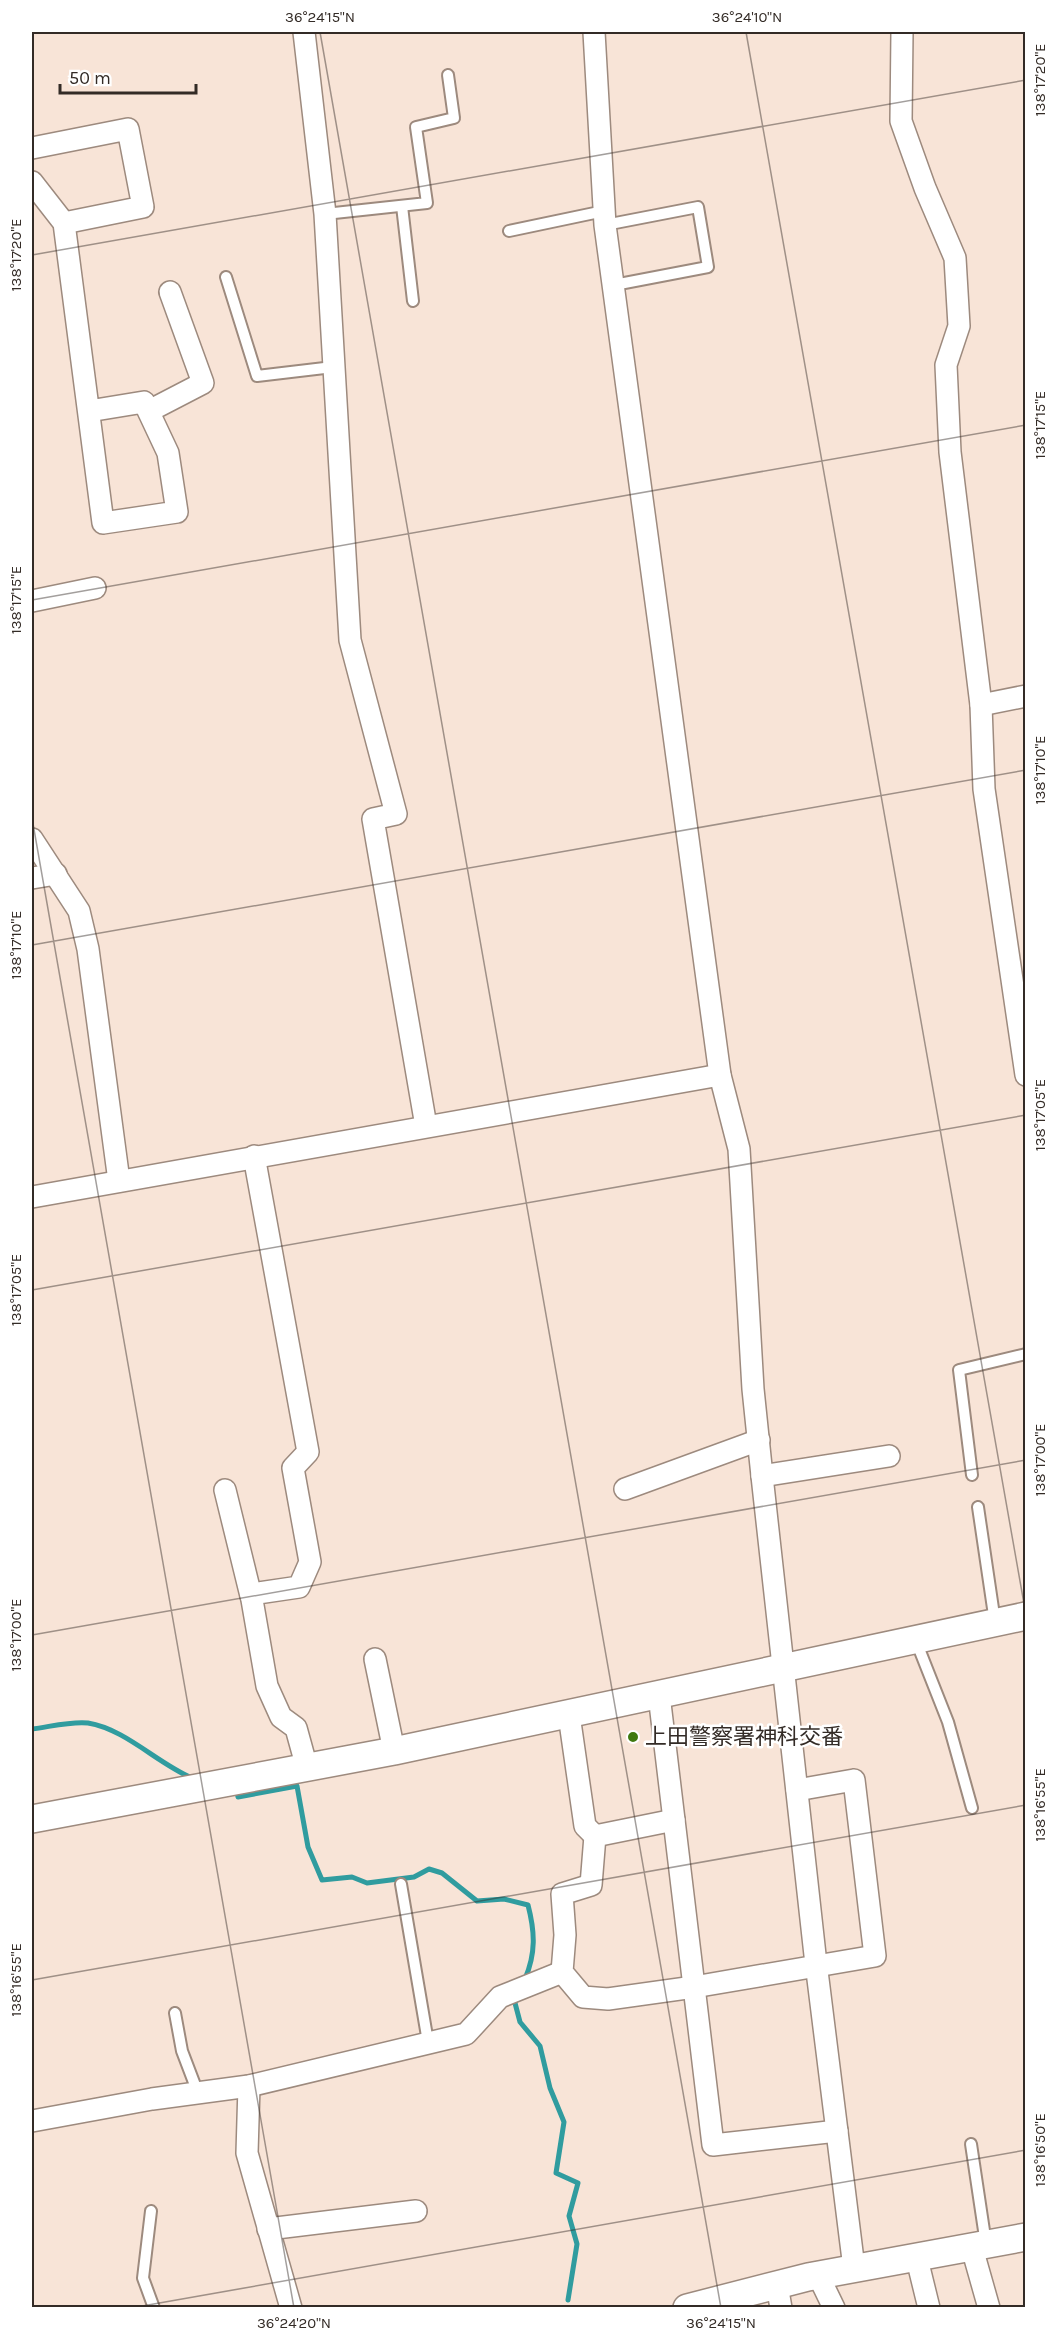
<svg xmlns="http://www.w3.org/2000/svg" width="1057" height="2339" font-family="Karla,'Noto Sans JP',sans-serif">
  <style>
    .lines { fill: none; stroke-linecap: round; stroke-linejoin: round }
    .stream { stroke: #309c9f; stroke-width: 5 }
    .service-casing { stroke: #9d8a7e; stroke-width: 14 }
    .minor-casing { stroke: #9d8a7e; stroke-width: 24 }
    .tertiary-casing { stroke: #9d8a7e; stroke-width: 30 }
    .service { stroke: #fff; stroke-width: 10 }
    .minor { stroke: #fff; stroke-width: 21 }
    .tertiary { stroke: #fff; stroke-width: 27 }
    .ticks { fill: none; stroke: #332b26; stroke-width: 1.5; stroke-opacity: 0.45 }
    .poi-dot { fill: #3f7910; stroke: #fff; stroke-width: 2 }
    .labels { text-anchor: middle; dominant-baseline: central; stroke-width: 5; stroke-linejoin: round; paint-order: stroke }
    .poi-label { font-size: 22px; fill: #332b26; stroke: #fff; text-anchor: start }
    .neatline { fill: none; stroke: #332b26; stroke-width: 2 }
    .ticks-label { font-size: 15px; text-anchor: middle; fill: #332b26 }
  </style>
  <rect width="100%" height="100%" fill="#f8e4d7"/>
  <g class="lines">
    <g class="stream">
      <path d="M32,1729C49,1727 71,1721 88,1723C125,1729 157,1763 192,1778"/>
      <path d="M236,1788L238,1797L297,1786L308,1847L322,1880L352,1877L367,1883L414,1877L429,1869L442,1873L477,1901L504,1899L528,1905C535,1932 536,1953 525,1979"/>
      <polyline points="518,1996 515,2003 520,2022 540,2046 550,2088 564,2122 556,2173 578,2183 569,2216 577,2244 568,2300"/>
    </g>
    <defs>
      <g id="service">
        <polyline points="402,206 413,301"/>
        <polyline points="325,214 427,203 416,127 454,118 448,75"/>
        <polyline points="605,225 698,207 708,267 614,285"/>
        <polyline points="509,231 604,211"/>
        <polyline points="226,277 257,376 333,367"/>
        <polyline points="972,1475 959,1370 1026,1354"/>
        <polyline points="978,1507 995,1622"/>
        <polyline points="916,1641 948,1722 972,1808"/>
        <polyline points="401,1884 428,2042"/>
        <polyline points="175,2013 182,2051 198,2093"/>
        <polyline points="971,2144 986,2244"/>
        <polyline points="151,2211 143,2278 154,2308"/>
      </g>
      <g id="minor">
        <polyline points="304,32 325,214 350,640 396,814 373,819 426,1126"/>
        <polyline points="594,32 605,225 720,1075 739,1149 753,1389 762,1476 815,1955 854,2268"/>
        <polyline points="902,32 901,121 925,188 955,258 959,326 946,365 950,452 981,705 984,789 1026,1075"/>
        <polyline points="32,148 128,129 143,207 64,223"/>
        <polyline points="32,182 64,223 103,523 177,512 168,453 144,402 89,411"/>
        <polyline points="149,411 203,383 170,292"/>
        <polyline points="32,601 95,588"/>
        <polyline points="981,705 1026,696"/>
        <polyline points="32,839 79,911 88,949 119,1181"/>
        <polyline points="32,878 56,874"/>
        <polyline points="254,1156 308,1452 293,1468 310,1562 299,1587 251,1594 267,1686 281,1717 296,1728 307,1768"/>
        <polyline points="32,1197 720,1075"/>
        <polyline points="762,1476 889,1456"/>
        <polyline points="625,1489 759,1440"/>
        <polyline points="225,1490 251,1596"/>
        <polyline points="375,1659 394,1751"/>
        <polyline points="659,1695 713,2145 837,2131"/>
        <polyline points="569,1715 585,1826 595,1836"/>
        <polyline points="674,1820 595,1836 591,1885 562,1894 565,1935 562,1972 583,1997 608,1999 694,1987 875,1956 854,1780 797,1790"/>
        <polyline points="249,2086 247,2153 291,2308"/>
        <polyline points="32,2121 152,2099 249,2086 466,2034 500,1997 562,1972"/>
        <polyline points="268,2229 416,2211"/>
        <polyline points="972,2248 989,2308"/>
        <polyline points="916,2255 929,2308"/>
        <polyline points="818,2275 834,2308"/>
        <polyline points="777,2285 781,2308"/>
      </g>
      <g id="tertiary">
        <polyline points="32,1819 394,1751 1026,1616"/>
        <polyline points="687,2308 808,2277 1026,2237"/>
      </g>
    </defs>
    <use href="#service" class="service-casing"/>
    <use href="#minor" class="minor-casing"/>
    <use href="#tertiary" class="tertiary-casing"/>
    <use href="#service" class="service"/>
    <use href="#minor" class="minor"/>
    <use href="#tertiary" class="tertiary"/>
  </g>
  <path class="ticks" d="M320,32L721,2308M746,32L1026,1615M32,255L1026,80M32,600L1026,425M32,818L294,2308M32,945L1026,770M32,1290L1026,1115M32,1635L1026,1460M32,1980L1026,1805M131,2308L1026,2150"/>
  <circle class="poi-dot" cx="633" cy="1737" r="6"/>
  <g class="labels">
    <g class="poi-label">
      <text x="645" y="1737">上田警察署神科交番</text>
    </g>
  </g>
  <rect width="1057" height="2339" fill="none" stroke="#ffffff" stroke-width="66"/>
  <path d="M60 84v9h136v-9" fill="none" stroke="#332b26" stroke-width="3"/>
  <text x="69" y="84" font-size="18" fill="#332b26" stroke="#ffffff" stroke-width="4.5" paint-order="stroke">50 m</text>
  <rect x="33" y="33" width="991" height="2273" class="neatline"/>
  <g class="ticks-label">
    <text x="320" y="22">36°24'15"N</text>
    <text x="747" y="22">36°24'10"N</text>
    <text transform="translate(1040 80) rotate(-90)" y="5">138°17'20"E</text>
    <text transform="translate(16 255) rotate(-90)" y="5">138°17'20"E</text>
    <text transform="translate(1040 425) rotate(-90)" y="5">138°17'15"E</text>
    <text transform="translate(16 600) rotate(-90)" y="5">138°17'15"E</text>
    <text transform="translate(1040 770) rotate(-90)" y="5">138°17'10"E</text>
    <text transform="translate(16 945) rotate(-90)" y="5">138°17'10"E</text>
    <text transform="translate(1040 1115) rotate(-90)" y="5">138°17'05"E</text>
    <text transform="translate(16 1290) rotate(-90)" y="5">138°17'05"E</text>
    <text transform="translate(1040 1460) rotate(-90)" y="5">138°17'00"E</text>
    <text transform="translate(16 1635) rotate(-90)" y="5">138°17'00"E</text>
    <text transform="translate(1040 1805) rotate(-90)" y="5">138°16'55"E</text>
    <text transform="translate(16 1980) rotate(-90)" y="5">138°16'55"E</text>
    <text transform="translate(1040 2150) rotate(-90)" y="5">138°16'50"E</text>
    <text x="294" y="2328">36°24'20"N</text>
    <text x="721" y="2328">36°24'15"N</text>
  </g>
</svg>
